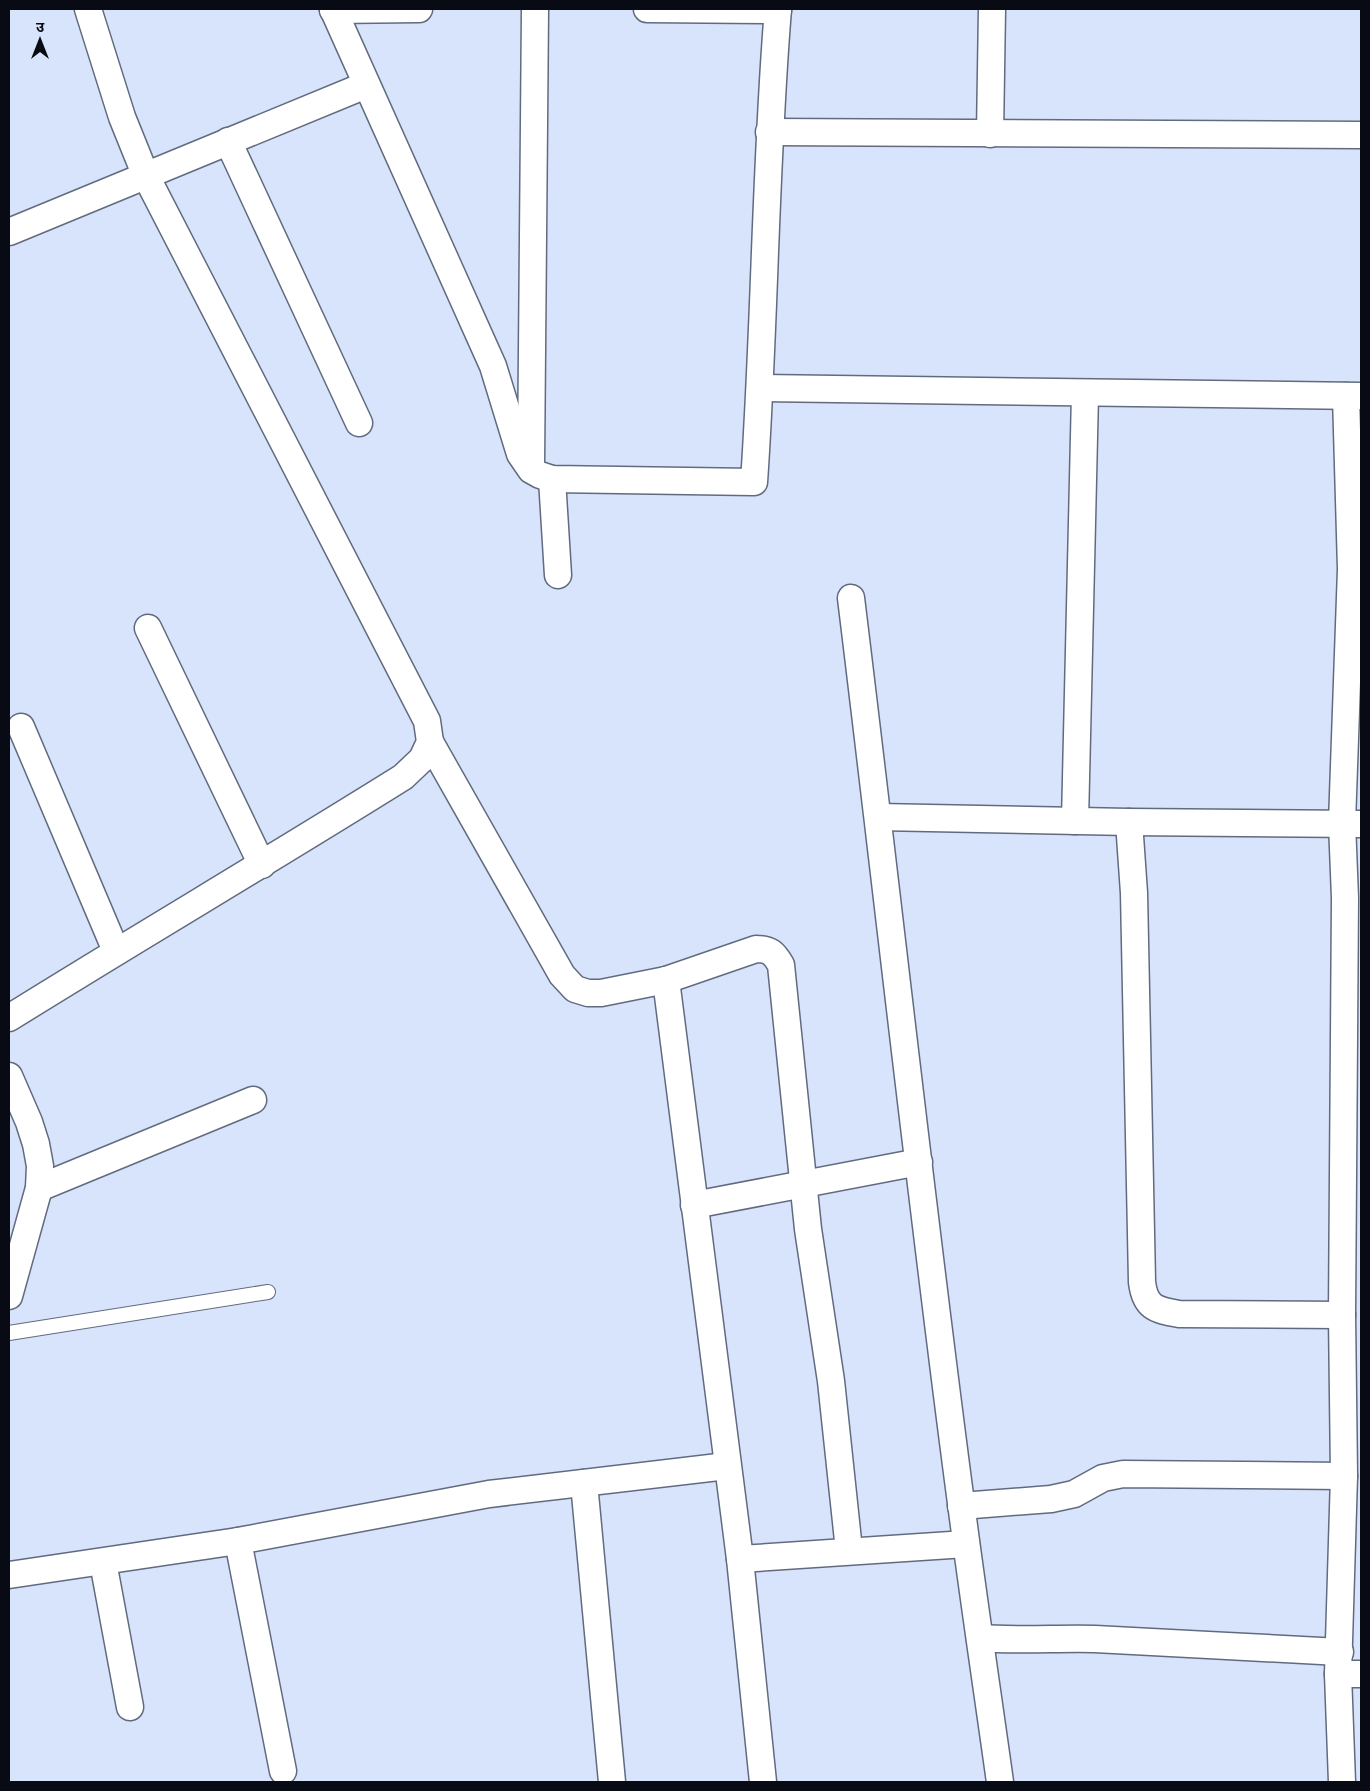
<svg xmlns="http://www.w3.org/2000/svg" width="1370" height="1791" font-family="Roboto,'Noto Sans Devanagari',sans-serif">
  <style>
    .lines { fill: none; stroke-linecap: round; stroke-linejoin: round }
    .lane-casing { stroke: #616b7f; stroke-width: 16 }
    .street-casing { stroke: #616b7f; stroke-width: 29 }
    .lane { stroke: #fff; stroke-width: 14 }
    .street { stroke: #fff; stroke-width: 26 }
  </style>
  <rect width="100%" height="100%" fill="#d8e4fb"/>
  <g class="lines">
    <defs>
      <polyline id="lane" points="9,1333 268,1292"/>
      <g id="street">
        <path d="M333,9L493,366L520,454L531,470L540,475L552,479L754,482C765,324 765,166 778,9"/>
        <polyline points="647,9 778,10"/>
        <polyline points="333,10 419,9"/>
        <polyline points="769,132 1361,135"/>
        <polyline points="990,134 992,9"/>
        <polyline points="228,141 359,423"/>
        <polyline points="9,232 366,85"/>
        <polyline points="760,388 1361,396"/>
        <polyline points="531,465 535,9"/>
        <polyline points="552,479 558,575"/>
        <path d="M851,598C888,899 921,1202 961,1503C973,1596 987,1689 1000,1782"/>
        <polyline points="148,628 262,865"/>
        <polyline points="21,727 116,951"/>
        <path d="M430,742L562,975L575,989L588,993H601L666,980L756,949C770,949 774,953 781,965L808,1229L831,1381L849,1550"/>
        <polyline points="878,817 1129,822 1361,824"/>
        <polyline points="1075,821 1085,394"/>
        <path d="M1129,822L1134,893L1142,1282C1145,1307 1155,1310 1179,1314L1342,1315"/>
        <polyline points="666,980 740,1559 763,1782"/>
        <path d="M9,1018C139,937 272,859 403,777L422,759L430,742L427,721L145,174L122,117L88,9"/>
        <polyline points="9,1076 29,1122 36,1144 40,1166 39,1188 9,1296"/>
        <polyline points="39,1188 253,1100"/>
        <polyline points="694,1205 919,1162"/>
        <polyline points="584,1483 612,1782"/>
        <polyline points="961,1506 1051,1499 1074,1494 1103,1478 1123,1474 1344,1476"/>
        <polyline points="238,1541 283,1771"/>
        <polyline points="740,1559 966,1544"/>
        <polyline points="103,1562 130,1707"/>
        <polyline points="9,1575 238,1541 489,1494 727,1466"/>
        <path d="M980,1638C1019,1641 1057,1638 1095,1639C1177,1643 1258,1648 1340,1652"/>
        <polyline points="1338,1674 1361,1674"/>
        <polyline points="1342,1782 1338,1674 1344,1476 1342,1315 1345,898 1342,823 1351,569 1346,396"/>
      </g>
    </defs>
    <use href="#lane" class="lane-casing"/>
    <use href="#street" class="street-casing"/>
    <use href="#lane" class="lane"/>
    <use href="#street" class="street"/>
  </g>
  <rect width="1370" height="1791" fill="none" stroke="#080b13" stroke-width="20"/>
  <g transform="translate(40 40)" stroke="#d8e4fb" stroke-width="4" paint-order="stroke">
  <path d="M0-4L9 19L0 12L-9 19Z" fill="#080b13"/>
  <text y="-8" font-size="14" font-weight="bold" text-anchor="middle" fill="#080b13">उ</text>
  </g>
</svg>
